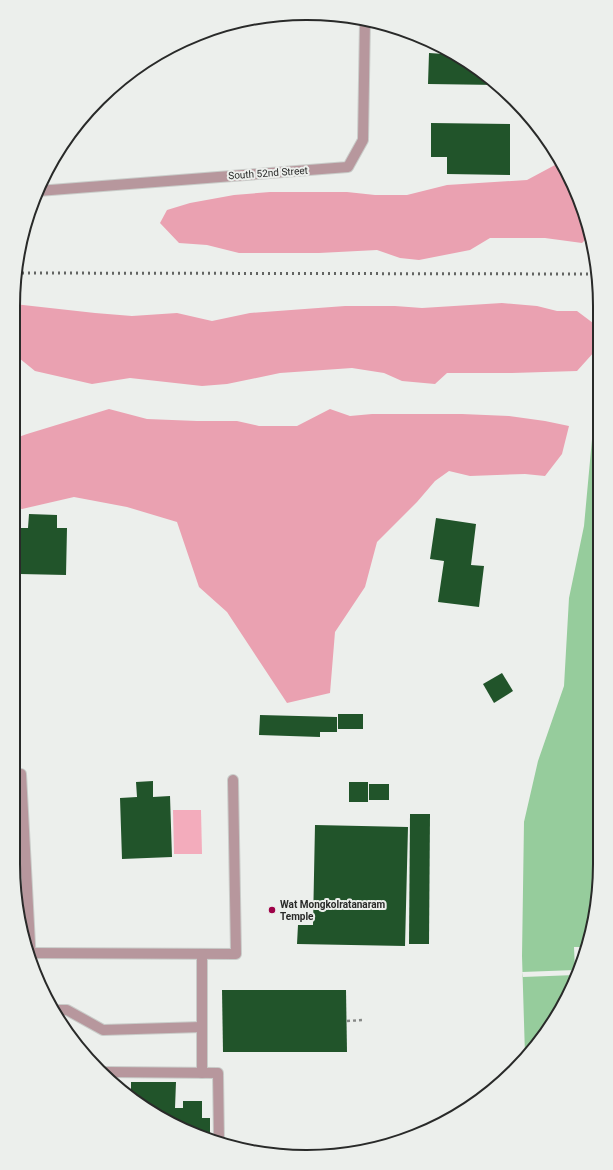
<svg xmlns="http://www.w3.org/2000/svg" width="613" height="1170" font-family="Roboto,sans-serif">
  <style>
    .green { fill: #f3acbc }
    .forest { fill: #eaa1b1 }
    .water { fill: #96cc9c }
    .pier { fill: #ecefec }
    .building { fill: #21542a }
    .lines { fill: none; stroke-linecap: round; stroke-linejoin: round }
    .minor-casing { stroke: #c9ccc9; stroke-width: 12 }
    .path { stroke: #878987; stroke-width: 2.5; stroke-dasharray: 3 3; stroke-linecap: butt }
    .minor { stroke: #b7979d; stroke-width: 10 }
    .rail { stroke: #626462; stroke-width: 3; stroke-dasharray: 2 4; stroke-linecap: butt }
    .poi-dot { fill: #9e0248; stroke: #ecefec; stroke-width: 1.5 }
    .labels { text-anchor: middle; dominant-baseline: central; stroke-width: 4; stroke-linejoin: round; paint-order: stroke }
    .street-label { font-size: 10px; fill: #292a29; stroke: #ecefec }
    .poi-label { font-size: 10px; font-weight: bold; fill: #292a29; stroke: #ecefec; text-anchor: start }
    .rim { fill: none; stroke: #292a29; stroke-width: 2 }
  </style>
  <rect width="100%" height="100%" fill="#ecefec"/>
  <polygon class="green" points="173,810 201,810 202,854 174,854"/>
  <g class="forest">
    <polygon points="555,165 561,165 578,194 589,236 582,243 545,238 490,238 470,250 419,260 400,258 377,250 319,253 239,253 207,245 179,243 160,223 167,210 190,203 234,195 270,192 347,192 375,195 407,195 447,185 527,180"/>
    <polygon points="502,303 537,306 557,311 577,311 597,326 595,351 577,371 512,373 447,373 435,384 402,381 384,373 352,368 280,373 227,384 202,386 130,378 92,384 35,371 14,354 14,304 95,313 132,316 177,313 212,321 250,313 345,306 395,306 422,308"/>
    <polygon points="109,409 147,419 197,421 237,421 259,426 297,426 330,409 350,416 372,414 462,414 509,416 545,421 569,426 562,454 545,476 525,474 470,476 449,471 435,481 417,502 377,542 365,587 335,632 330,693 287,703 227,612 199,587 177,522 127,507 74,497 22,509 13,507 13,439 27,434"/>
  </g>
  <polygon class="water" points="598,374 599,882 590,939 570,994 525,1055 522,956 524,822 538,761 564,686 569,598 584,526"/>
  <polygon class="pier" points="574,947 585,947 585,952 576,978 575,975 523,977 522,972 575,970"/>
  <g class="building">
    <polygon points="444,48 457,57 498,85 428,84 429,53 444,54"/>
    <polygon points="431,123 510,124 510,175 447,174 447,157 431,157"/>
    <polygon points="29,514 57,515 57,528 67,528 66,575 20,574 20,528 28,528"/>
    <polygon points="436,518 476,524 471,565 484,566 479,607 438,602 444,561 430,559"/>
    <rect x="596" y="574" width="2" height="17"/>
    <polygon points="502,673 513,691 494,703 483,684"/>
    <rect x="338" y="714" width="25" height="15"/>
    <polygon points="260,715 337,717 337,732 320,732 320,737 259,735"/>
    <polygon points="153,781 153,797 170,796 172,857 122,859 120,798 137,797 136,782"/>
    <rect x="349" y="782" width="19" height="20"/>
    <rect x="369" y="784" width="20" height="16"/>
    <polygon points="410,814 430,814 429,944 409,944"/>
    <polygon points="315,825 408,827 405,946 297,944 298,925 313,925"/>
    <polygon points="222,990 346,990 347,1052 223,1052"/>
    <polygon points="131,1082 176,1082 175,1108 183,1108 183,1101 202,1101 202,1118 210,1118 210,1136 206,1136 144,1108 131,1096"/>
  </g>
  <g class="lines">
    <defs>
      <g id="minor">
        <polyline points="38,191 348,167 363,140 365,20"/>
        <polyline points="13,774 21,774 31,963"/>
        <polyline points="28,953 236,954 233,780"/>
        <polyline points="56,1010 67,1010 103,1030 202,1027"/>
        <polyline points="105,1072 218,1073 219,1142"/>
        <polyline points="202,1073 202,954"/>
      </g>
    </defs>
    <use href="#minor" class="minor-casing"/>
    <polyline class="path" points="347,1021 363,1020"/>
    <use href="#minor" class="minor"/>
    <polyline class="rail" points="16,273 597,274"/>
  </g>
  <circle class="poi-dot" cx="272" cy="910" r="4"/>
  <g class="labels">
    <g class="street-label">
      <text transform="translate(268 173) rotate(-4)">South 52nd Street</text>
    </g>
    <g class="poi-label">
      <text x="280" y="904">Wat Mongkolratanaram<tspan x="280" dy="12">Temple</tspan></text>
    </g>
  </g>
  <path d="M0 0H613V1170H0ZM306 20H307A286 286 0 0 1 593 306V864A286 286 0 0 1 307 1150H306A286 286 0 0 1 20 864V306A286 286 0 0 1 306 20Z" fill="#ecefec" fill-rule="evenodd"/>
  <path class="rim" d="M306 20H307A286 286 0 0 1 593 306V864A286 286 0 0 1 307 1150H306A286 286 0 0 1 20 864V306A286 286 0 0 1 306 20Z"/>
</svg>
